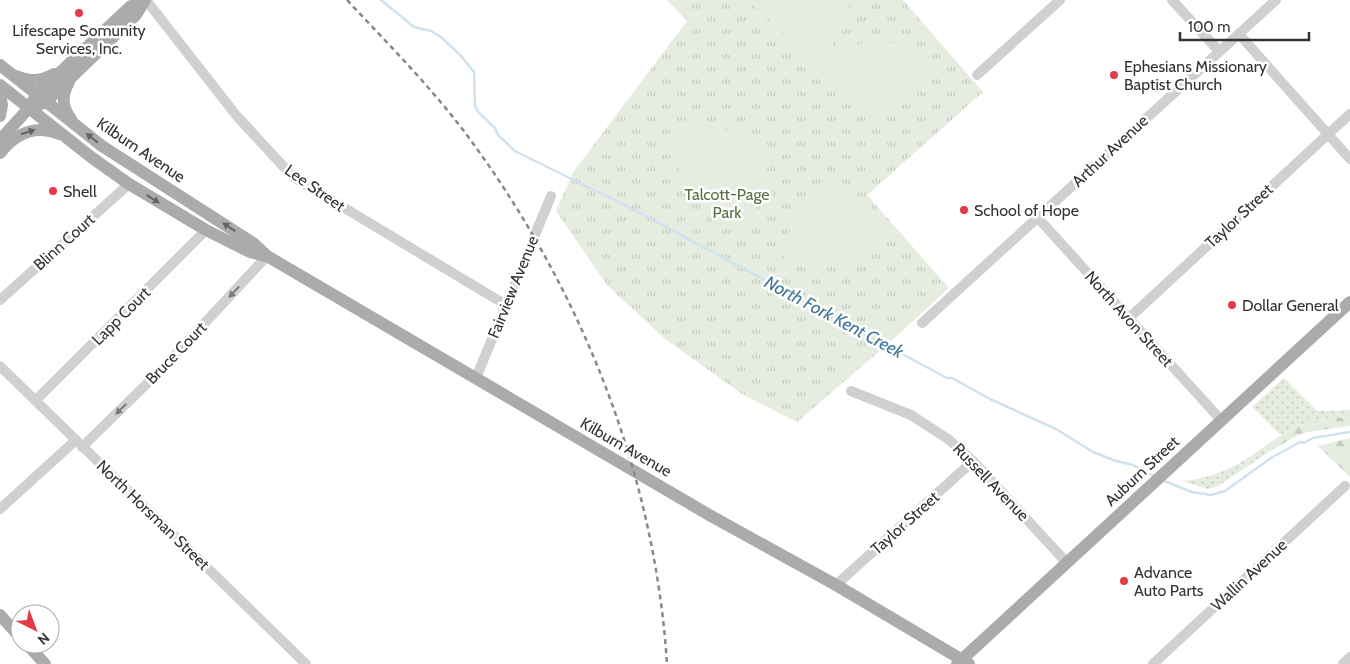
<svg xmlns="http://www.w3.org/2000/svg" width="1350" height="664" font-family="Cabin,sans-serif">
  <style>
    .grass { fill: url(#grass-dots) }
    .forest { fill: url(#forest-firs) }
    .park { fill: url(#park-tufts) }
    .garden { fill: #e6ecdf }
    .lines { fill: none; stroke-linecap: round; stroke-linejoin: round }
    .stream { stroke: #cfe2ee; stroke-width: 2.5 }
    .minor { stroke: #d0d0d0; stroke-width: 10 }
    .major { stroke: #ababab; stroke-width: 12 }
    .rail { stroke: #888; stroke-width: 2.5; stroke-dasharray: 5 4; stroke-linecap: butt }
    .oneway { fill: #636363 }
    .oneway2 { fill: #7a7a7a }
    .poi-dot { fill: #e63946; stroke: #fff; stroke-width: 2 }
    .labels { text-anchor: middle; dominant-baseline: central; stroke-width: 5; stroke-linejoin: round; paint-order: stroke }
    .poi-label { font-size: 16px; fill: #333; stroke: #fff; text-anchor: start }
    .street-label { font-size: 16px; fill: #333; stroke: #fff }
    .park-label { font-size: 16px; fill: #56703f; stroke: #fff }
    .water-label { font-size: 18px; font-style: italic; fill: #3f7597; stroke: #fff }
  </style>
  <defs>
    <pattern id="grass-dots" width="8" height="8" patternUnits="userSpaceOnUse" patternTransform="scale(1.25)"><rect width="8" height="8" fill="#e6ecdf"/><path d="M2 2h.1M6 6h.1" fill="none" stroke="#c6cbc0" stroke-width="1.8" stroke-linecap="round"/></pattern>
    <pattern id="forest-firs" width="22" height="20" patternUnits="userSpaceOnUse" patternTransform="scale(1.25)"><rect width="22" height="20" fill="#e6ecdf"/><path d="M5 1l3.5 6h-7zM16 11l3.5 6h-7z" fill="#c6cbc0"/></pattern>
    <pattern id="park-tufts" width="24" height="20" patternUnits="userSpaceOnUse" patternTransform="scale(1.25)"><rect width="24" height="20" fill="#e6ecdf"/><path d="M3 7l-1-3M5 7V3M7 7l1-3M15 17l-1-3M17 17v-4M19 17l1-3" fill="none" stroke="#c6cbc0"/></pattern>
  </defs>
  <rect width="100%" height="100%" fill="#fff"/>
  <g class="grass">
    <path d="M1284,378L1317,411L1350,410V417C1324,418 1303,421 1281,435L1252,407Z"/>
    <path d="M1266,445L1269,452L1218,486L1208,489L1182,481C1215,478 1241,465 1266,445Z"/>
  </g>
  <g class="forest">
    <path d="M1350,417V426L1307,432L1296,436L1269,452L1266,445C1299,423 1311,419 1350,417Z"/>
    <polygon points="1350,438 1350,477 1318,446"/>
  </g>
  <polygon class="park" points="667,0 903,0 983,92 867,195 949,288 889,343 797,422 742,394 664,338 607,285 556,211 574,171 687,21"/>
  <g class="garden">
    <path d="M747,0H850C847,23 834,47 817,63Z"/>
    <path d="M876,40C901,43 914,48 931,67L885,117H877L822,68C838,52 854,44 876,40Z"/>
    <path d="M679,120L758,137L765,147L753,227C743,225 733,224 723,220C700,211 680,186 677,162C675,148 678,134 679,120Z"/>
    <path d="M822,183L887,223C870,254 836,276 799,264C792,262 785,257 778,253L814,186Z"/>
  </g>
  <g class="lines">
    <g class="stream">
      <polyline points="381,0 414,27 431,31 441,37 461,56 474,72 475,106 479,113 495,128 498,135 515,151 636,211 947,378 952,378 990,399 1056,429 1093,452 1113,460 1133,465 1154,476"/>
      <polyline points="1164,481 1192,492 1211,495 1225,491 1271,458 1300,442 1304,443 1313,438 1350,432"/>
    </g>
    <g class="minor">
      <polyline points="146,0 236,115 293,177 506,305"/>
      <polyline points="1172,0 1219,51"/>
      <polyline points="1239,34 1350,159"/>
      <polyline points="977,75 1060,0"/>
      <polyline points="1038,218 1221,420"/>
      <polyline points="0,300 129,184"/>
      <polyline points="1128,319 1350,114"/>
      <polyline points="922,323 1276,0"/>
      <polyline points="0,366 306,664"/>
      <polyline points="476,378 551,196"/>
      <polyline points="851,391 911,415 948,439 973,461 1066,562"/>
      <polyline points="36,400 206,230"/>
      <polyline points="82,447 160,371 267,256"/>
      <polyline points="0,509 76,440"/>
      <polyline points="836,585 973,461"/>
      <polyline points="1153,664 1345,486"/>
      <polyline points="1343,664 1350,657"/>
    </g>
    <g class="major">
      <polyline points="0,65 102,146 253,243 267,256 711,516 836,585 969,664"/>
      <path d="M16,76C30,82 41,81 54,74"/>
      <path d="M69,82C61,96 62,107 71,119"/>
      <polyline points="0,85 91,157 129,184 206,230 250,252 265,256"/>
      <polyline points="0,94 2,105 0,116"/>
      <polyline points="33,101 36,95 131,6 143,0"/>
      <polyline points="0,140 29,108 46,102 136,15 145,0"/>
      <path d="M0,153C15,134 35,124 59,134"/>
      <polyline points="0,615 20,637"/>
      <polyline points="27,644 45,664"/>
      <polyline points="957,664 1350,302"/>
    </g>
    <path class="rail" d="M347,0C390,46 435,91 472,142C583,294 655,476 667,664"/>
  </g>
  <defs><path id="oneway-solid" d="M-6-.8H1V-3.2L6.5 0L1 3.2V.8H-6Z" transform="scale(1.25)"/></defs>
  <g class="oneway">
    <use href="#oneway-solid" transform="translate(28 132) rotate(-18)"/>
    <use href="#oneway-solid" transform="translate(92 138) rotate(-142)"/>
    <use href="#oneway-solid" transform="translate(153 199) rotate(31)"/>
    <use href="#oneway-solid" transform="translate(229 227) rotate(-147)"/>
  </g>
  <g class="oneway2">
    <use href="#oneway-solid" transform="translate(234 292) rotate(133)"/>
    <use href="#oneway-solid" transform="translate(121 409) rotate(136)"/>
  </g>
  <g class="poi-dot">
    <circle cx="79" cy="13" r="5"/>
    <circle cx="1114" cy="75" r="5"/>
    <circle cx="53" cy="191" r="5"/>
    <circle cx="964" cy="210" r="5"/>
    <circle cx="1232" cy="305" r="5"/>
    <circle cx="1124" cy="581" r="5"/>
  </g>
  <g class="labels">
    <g class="poi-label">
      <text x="79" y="30" text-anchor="middle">Lifescape Somunity<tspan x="79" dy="18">Services, Inc.</tspan></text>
      <text x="1124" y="66">Ephesians Missionary<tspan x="1124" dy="18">Baptist Church</tspan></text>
      <text x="63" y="191">Shell</text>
      <text x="974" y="210">School of Hope</text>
      <text x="1242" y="305">Dollar General</text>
      <text x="1134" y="572">Advance<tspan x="1134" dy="18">Auto Parts</tspan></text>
    </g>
    <g class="street-label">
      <text transform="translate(141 150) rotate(34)">Kilburn Avenue</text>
      <text transform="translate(1110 151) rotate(-43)">Arthur Avenue</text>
      <text transform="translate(315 188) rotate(35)">Lee Street</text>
      <text transform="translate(1239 216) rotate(-43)">Taylor Street</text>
      <text transform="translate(64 242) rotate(-42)">Blinn Court</text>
      <text transform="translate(513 287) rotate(-68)">Fairview Avenue</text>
      <text transform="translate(121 316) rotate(-45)">Lapp Court</text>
      <text transform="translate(1129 319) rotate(48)">North Avon Street</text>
      <text transform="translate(176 353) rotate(-46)">Bruce Court</text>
      <text transform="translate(626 447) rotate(30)">Kilburn Avenue</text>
      <text transform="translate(1142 471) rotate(-43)">Auburn Street</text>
      <text transform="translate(991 482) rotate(46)">Russell Avenue</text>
      <text transform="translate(153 515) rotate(44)">North Horsman Street</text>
      <text transform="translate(905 523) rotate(-42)">Taylor Street</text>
      <text transform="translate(1249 575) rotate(-43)">Wallin Avenue</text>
    </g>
    <g class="park-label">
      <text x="727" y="194">Talcott-Page<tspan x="727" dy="18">Park</tspan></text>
    </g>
    <g class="water-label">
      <text transform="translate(834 317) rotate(28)">North Fork Kent Creek</text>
    </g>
  </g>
  <g transform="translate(35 629) rotate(138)"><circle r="24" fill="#ffffff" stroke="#adadad"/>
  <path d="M0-4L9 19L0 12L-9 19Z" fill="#e63946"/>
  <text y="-8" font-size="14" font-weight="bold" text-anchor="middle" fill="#333333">N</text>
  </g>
  <path d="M1180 32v8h129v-8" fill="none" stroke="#333333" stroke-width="2.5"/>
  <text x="1188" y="32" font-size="15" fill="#333333" stroke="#ffffff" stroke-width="4" paint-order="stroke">100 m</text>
</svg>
